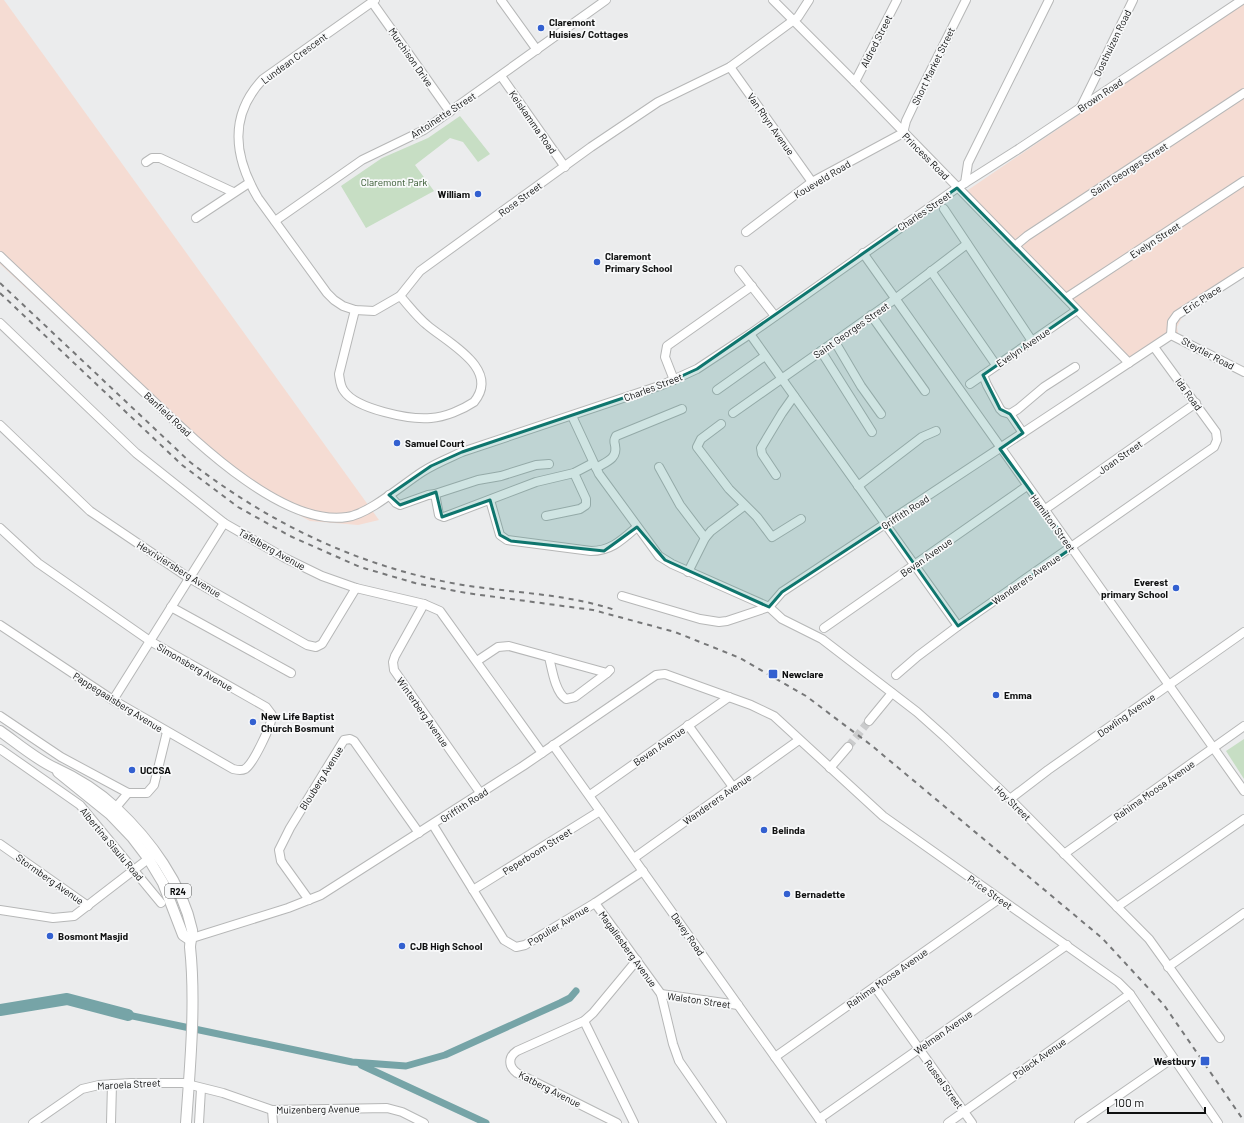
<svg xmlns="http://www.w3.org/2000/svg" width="1244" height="1123" font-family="Barlow,sans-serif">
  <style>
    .industrial { fill: #f5dcd3 }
    .green { fill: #c7dec4 }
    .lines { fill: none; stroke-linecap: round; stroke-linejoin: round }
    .canal { stroke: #76a4a7; stroke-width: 7 }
    .river { stroke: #76a4a7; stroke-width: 12 }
    .minor-tunnel { stroke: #cacbcc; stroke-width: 8; stroke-dasharray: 8 4; stroke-linecap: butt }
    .minor-casing { stroke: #b6b7b7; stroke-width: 10 }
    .major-casing { stroke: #b6b7b7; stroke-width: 12 }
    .minor { stroke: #fff; stroke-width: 8 }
    .major { stroke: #fff; stroke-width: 10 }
    .rail { stroke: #767778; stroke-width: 2; stroke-dasharray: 5 5; stroke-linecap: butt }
    .marked { fill: #0f766e; fill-opacity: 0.2; stroke: #0f766e; stroke-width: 3; stroke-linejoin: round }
    .poi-dot { fill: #3360d0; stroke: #f8f9fa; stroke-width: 1.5 }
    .labels { text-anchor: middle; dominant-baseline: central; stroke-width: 3.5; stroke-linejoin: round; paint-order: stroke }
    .shield { fill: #f8f9fa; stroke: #555656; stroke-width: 1 }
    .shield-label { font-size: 9px; font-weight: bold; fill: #0f1010 }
    .poi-label { font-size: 10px; font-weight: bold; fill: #0f1010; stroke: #f8f9fa; text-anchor: start }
    .street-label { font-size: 10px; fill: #0f1010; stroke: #f8f9fa }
    .park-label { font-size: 10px; fill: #2d5127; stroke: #f8f9fa }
  </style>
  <rect width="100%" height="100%" fill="#ebeced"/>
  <g class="industrial">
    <polygon points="0,0 4,0 379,520 358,525 310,521 250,489 208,457 0,264"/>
    <polygon points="1244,3 1244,273 1186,309 1177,327 1178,333 1132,360 1021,245 965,192"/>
  </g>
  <g class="green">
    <polygon points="460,116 490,154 478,162 463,142 450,138 415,165 434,191 366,228 341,186 382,158 428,138"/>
    <polygon points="1244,739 1244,779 1226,751"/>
  </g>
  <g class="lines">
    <g class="canal">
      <polyline points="128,1015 352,1062 406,1066 445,1055 560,1003 570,998 576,991"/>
      <polyline points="361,1065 486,1123"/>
    </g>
    <polyline class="river" points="0,1010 67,999 128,1015"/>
    <polyline class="minor-tunnel" points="848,747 869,721"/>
    <defs>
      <g id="minor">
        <path d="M375,0L263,79C228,116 234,157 258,198L327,293L334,300L343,306L355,310L374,311L400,296L420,271L431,263L591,147L658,102L730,67L798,17L809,0"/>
        <polyline points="501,0 537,50"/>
        <polyline points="773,0 855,82 1129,363"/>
        <polyline points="372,2 450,112"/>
        <polyline points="730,67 812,182"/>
        <polyline points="501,76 565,167"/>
        <polyline points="855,82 897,0"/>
        <polyline points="1081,107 1133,0"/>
        <polyline points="146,162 152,158 160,158 233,192"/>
        <polyline points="965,183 968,163 1049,0"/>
        <polyline points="944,209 1032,341"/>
        <polyline points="196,218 249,183"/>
        <polyline points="275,221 362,160 424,130 606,0"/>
        <polyline points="746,232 812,182 903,133 906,121 915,102 966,0"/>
        <polyline points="1015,246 1027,236 1244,93"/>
        <polyline points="863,253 1244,791"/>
        <path d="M0,256C43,297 87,338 130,379C178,423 276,528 347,517C369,514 402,485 422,472C434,464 449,458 462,452L662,385L697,369L750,334L957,188L1017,150L1242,0"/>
        <polyline points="739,270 775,316"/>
        <polyline points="931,271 996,365"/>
        <polyline points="1066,298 1244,181"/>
        <path d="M355,310L339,374C340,380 340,386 344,391C356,409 410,420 431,418C445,417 462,410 474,402C501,369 448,343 427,325C417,317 409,306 400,296"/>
        <polyline points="871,315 925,391"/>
        <polyline points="0,323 136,453 224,523 285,558 322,576 356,588 424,604 440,611 542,753"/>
        <polyline points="750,334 958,626"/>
        <polyline points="1171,335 1172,322 1177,315 1244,272"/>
        <polyline points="1171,335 1244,372"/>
        <polyline points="835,342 861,386 881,414"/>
        <polyline points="821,351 872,432"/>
        <polyline points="983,375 987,385 1000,409 1003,412 1010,414 1018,409 1044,387 1075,367"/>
        <polyline points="674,380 665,357 667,346 752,286"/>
        <polyline points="970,384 1077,310"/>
        <polyline points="717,390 765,356"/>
        <polyline points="733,413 895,299 967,244"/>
        <polyline points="1010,414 1023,433"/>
        <polyline points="572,416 599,474 659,556 672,564 769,607 782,619 822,639 917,712 945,737 1010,799 1149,939 1220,1038"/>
        <polyline points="721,424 701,439 697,447 729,489 757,517 772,537 801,519"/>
        <polyline points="0,425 90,511 189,578 307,645 316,647 322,644 356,588"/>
        <polyline points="659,467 680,505 705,538"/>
        <path d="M596,468C606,462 618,459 615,445C614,441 614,440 616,436L682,409"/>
        <polyline points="776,475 762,454 761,448 782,413 794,396"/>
        <polyline points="858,486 922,437 936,431"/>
        <polyline points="435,494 478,480 501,476 536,465 549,464"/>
        <polyline points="389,495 396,503 400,505 428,495 435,494 439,515 444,517 536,482 574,473 593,463"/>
        <path d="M490,500L500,535L507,540L591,551C611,551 622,540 637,527"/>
        <polyline points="1044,510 1196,403"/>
        <polyline points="546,516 580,509 586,505 586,499 574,473"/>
        <path d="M0,528L38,563L150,641L266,707L272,715C272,725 253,764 245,769C241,771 237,770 233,769L113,700L0,625"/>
        <polyline points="688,572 705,538 711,531 744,506"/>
        <polyline points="622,596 700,619 719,622 727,621 769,607 782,592 1171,335"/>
        <polyline points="424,604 395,656 393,662 394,670 481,794"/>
        <polyline points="171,607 291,673"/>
        <polyline points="824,628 1027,486"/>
        <path d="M549,657C552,669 555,692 566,699L575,697L607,673"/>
        <polyline points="477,661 498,647 509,646 607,673 610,670"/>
        <polyline points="896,675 918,656 958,626 1214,447 1217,440 1216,432 1154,347"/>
        <polyline points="113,700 224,523"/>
        <polyline points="0,716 61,757 128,793 147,793 154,785 167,732"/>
        <polyline points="869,721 892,693"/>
        <polyline points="688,725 733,787"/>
        <polyline points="553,745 822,1123"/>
        <polyline points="0,749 80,805 161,903"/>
        <polyline points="830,768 848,747"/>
        <polyline points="590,795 729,697"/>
        <polyline points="1010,799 1048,770 1244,632"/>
        <polyline points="112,812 128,793"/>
        <polyline points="433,825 504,940 516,947 525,945 595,903 643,871"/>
        <polyline points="0,844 88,906"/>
        <polyline points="1064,854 1244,726"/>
        <polyline points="634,858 799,740"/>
        <polyline points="473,890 600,811"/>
        <polyline points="309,900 281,861 279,850 290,828 344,740 350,739 354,741 419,833"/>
        <polyline points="595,903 661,994 673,1044 679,1061 722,1123"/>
        <polyline points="1117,907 1244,819"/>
        <polyline points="0,910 53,918 74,916 152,856"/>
        <polyline points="189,939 288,908 321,895 523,766 656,675 665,674 751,705 774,716 883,816 1118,982 1130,994 1218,1123"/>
        <polyline points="1168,967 1244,913"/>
        <polyline points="875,987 972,1123"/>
        <polyline points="661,994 738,1005"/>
        <polyline points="584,1021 634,1123"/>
        <polyline points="775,1057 999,899"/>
        <polyline points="272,1110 273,1123"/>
        <polyline points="819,1119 1067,945"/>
        <polyline points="33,1123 82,1089 99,1085 131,1083 183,1083 223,1093 272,1110 387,1108 402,1112 424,1123"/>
        <polyline points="111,1123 112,1084"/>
        <polyline points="199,1123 201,1089"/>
        <path d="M617,1123L517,1073C508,1066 508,1057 517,1051L584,1021L593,1013L637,960"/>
        <polyline points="948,1123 1130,994"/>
        <polyline points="1079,1123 1173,1058"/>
      </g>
      <g id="major">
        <path d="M0,731C17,743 37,760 55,768C77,778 98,791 116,808C150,840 182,883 192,930C193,935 190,941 190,947C196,1003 190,1067 186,1123"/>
        <polyline points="58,772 110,814 132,837 148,858 163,883 183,935 189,939"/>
      </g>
    </defs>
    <use href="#minor" class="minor-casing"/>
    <use href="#major" class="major-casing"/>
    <use href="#minor" class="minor"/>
    <use href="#major" class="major"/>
    <g class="rail">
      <path d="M0,283L190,462C269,523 358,566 457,584C509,593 564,593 615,610"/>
      <polyline points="0,293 182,465 238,507 290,536 360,567 415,583 466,593 593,610 675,632 740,658 806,696 871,745 1102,938 1164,1005 1244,1121"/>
    </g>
  </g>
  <path class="marked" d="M957,188L1077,310L983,375L1000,409L1010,414L1023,433L1000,449L1072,548L958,626L886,524L782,592L769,607L665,560L637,527L604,551L511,541L500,535L490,500L442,517L436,492L400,505L389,495L431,466L462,452L662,385L697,369Z"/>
  <g class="poi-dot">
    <circle cx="541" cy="28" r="4"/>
    <circle cx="478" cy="194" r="4"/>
    <circle cx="597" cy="262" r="4"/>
    <circle cx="397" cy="443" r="4"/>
    <circle cx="1176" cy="588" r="4"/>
    <rect x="768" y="669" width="10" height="10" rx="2"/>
    <circle cx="996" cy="695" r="4"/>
    <circle cx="253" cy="722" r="4"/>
    <circle cx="132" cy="770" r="4"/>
    <circle cx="764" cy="830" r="4"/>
    <circle cx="787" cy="894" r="4"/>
    <circle cx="50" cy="936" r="4"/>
    <circle cx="402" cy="946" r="4"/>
    <rect x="1200" y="1056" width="10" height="10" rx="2"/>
  </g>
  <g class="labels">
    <rect class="shield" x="165" y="884" width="26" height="14" rx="3"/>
    <g class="shield-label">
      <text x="178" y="891">R24</text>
    </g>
    <g class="poi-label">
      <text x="549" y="22">Claremont<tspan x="549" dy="12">Huisies/ Cottages</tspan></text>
      <text x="470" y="194" text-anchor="end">William</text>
      <text x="605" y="256">Claremont<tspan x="605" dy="12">Primary School</tspan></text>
      <text x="405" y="443">Samuel Court</text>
      <text x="1168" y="582" text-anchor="end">Everest<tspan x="1168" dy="12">primary School</tspan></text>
      <text x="782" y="674">Newclare</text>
      <text x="1004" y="695">Emma</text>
      <text x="261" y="716">New Life Baptist<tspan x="261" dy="12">Church Bosmunt</tspan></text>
      <text x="140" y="770">UCCSA</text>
      <text x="772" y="830">Belinda</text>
      <text x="795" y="894">Bernadette</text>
      <text x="58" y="936">Bosmont Masjid</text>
      <text x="410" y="946">CJB High School</text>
      <text x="1196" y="1061" text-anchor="end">Westbury</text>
    </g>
    <g class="street-label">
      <text transform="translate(876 41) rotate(-63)">Aldred Street</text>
      <text transform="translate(1112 43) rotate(-64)">Oosthuizen Road</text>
      <text transform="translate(411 57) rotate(55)">Murchison Drive</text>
      <text transform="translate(294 58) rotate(-36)">Lundean Crescent</text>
      <text transform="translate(933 66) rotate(-64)">Short Market Street</text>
      <text transform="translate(1100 95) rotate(-34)">Brown Road</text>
      <text transform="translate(443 115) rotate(-33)">Antoinette Street</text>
      <text transform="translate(533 122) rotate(55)">Keiskamma Road</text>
      <text transform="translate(771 124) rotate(55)">Van Rhyn Avenue</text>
      <text transform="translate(926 156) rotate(45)">Princess Road</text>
      <text transform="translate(1129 169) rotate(-33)">Saint Georges Street</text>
      <text transform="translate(822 179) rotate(-31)">Koueveld Road</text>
      <text transform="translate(520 199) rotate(-36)">Rose Street</text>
      <text transform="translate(924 211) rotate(-34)">Charles Street</text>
      <text transform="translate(1155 240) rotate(-33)">Evelyn Street</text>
      <text transform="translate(1202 299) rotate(-33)">Eric Place</text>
      <text transform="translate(851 330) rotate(-35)">Saint Georges Street</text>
      <text transform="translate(1023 347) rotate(-34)">Evelyn Avenue</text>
      <text transform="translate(1208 353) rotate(28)">Steytler Road</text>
      <text transform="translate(653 387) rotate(-21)">Charles Street</text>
      <text transform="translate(1189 394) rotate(54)">Ida Road</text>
      <text transform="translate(168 414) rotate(43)">Banfield Road</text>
      <text transform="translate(1120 457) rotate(-35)">Joan Street</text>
      <text transform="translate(905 512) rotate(-33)">Griffith Road</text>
      <text transform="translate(1053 523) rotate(54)">Hamilton Street</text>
      <text transform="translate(272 549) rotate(29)">Tafelberg Avenue</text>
      <text transform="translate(926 557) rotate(-35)">Bevan Avenue</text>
      <text transform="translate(179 569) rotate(32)">Hexriviersberg Avenue</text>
      <text transform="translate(1026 579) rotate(-35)">Wanderers Avenue</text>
      <text transform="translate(195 667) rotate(30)">Simonsberg Avenue</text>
      <text transform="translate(118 702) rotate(32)">Pappegaaisberg Avenue</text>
      <text transform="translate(423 712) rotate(55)">Winterberg Avenue</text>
      <text transform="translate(1126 715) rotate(-35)">Dowling Avenue</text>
      <text transform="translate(659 746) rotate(-35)">Bevan Avenue</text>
      <text transform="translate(321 778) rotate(-58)">Blouberg Avenue</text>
      <text transform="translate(1154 790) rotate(-35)">Rahima Moosa Avenue</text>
      <text transform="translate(717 799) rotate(-35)">Wanderers Avenue</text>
      <text transform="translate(1013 803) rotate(44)">Hoy Street</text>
      <text transform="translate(464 805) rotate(-33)">Griffith Road</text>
      <text transform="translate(112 844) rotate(50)">Albertina Sisulu Road</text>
      <text transform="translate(537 851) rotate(-32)">Peperboom Street</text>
      <text transform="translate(50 879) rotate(35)">Stormberg Avenue</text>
      <text transform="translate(990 892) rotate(35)">Price Street</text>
      <text transform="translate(558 925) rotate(-31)">Populier Avenue</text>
      <text transform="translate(688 934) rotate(55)">Davey Road</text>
      <text transform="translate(628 949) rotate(54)">Magaliesberg Avenue</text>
      <text transform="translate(887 978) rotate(-35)">Rahima Moosa Avenue</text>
      <text transform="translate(699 1000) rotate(8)">Walston Street</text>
      <text transform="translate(943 1032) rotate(-35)">Welman Avenue</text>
      <text transform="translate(1039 1058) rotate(-35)">Polack Avenue</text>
      <text transform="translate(129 1084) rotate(-3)">Maroela Street</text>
      <text transform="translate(944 1084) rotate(54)">Russel Street</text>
      <text transform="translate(550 1089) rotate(27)">Katberg Avenue</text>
      <text transform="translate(318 1109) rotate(-1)">Muizenberg Avenue</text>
    </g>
    <g class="park-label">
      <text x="394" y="182">Claremont Park</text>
    </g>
  </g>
  <path d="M1108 1107v6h97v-6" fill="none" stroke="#0f1010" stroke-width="2"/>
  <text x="1114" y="1107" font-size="12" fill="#0f1010" stroke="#f8f9fa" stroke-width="3" paint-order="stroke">100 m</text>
</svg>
